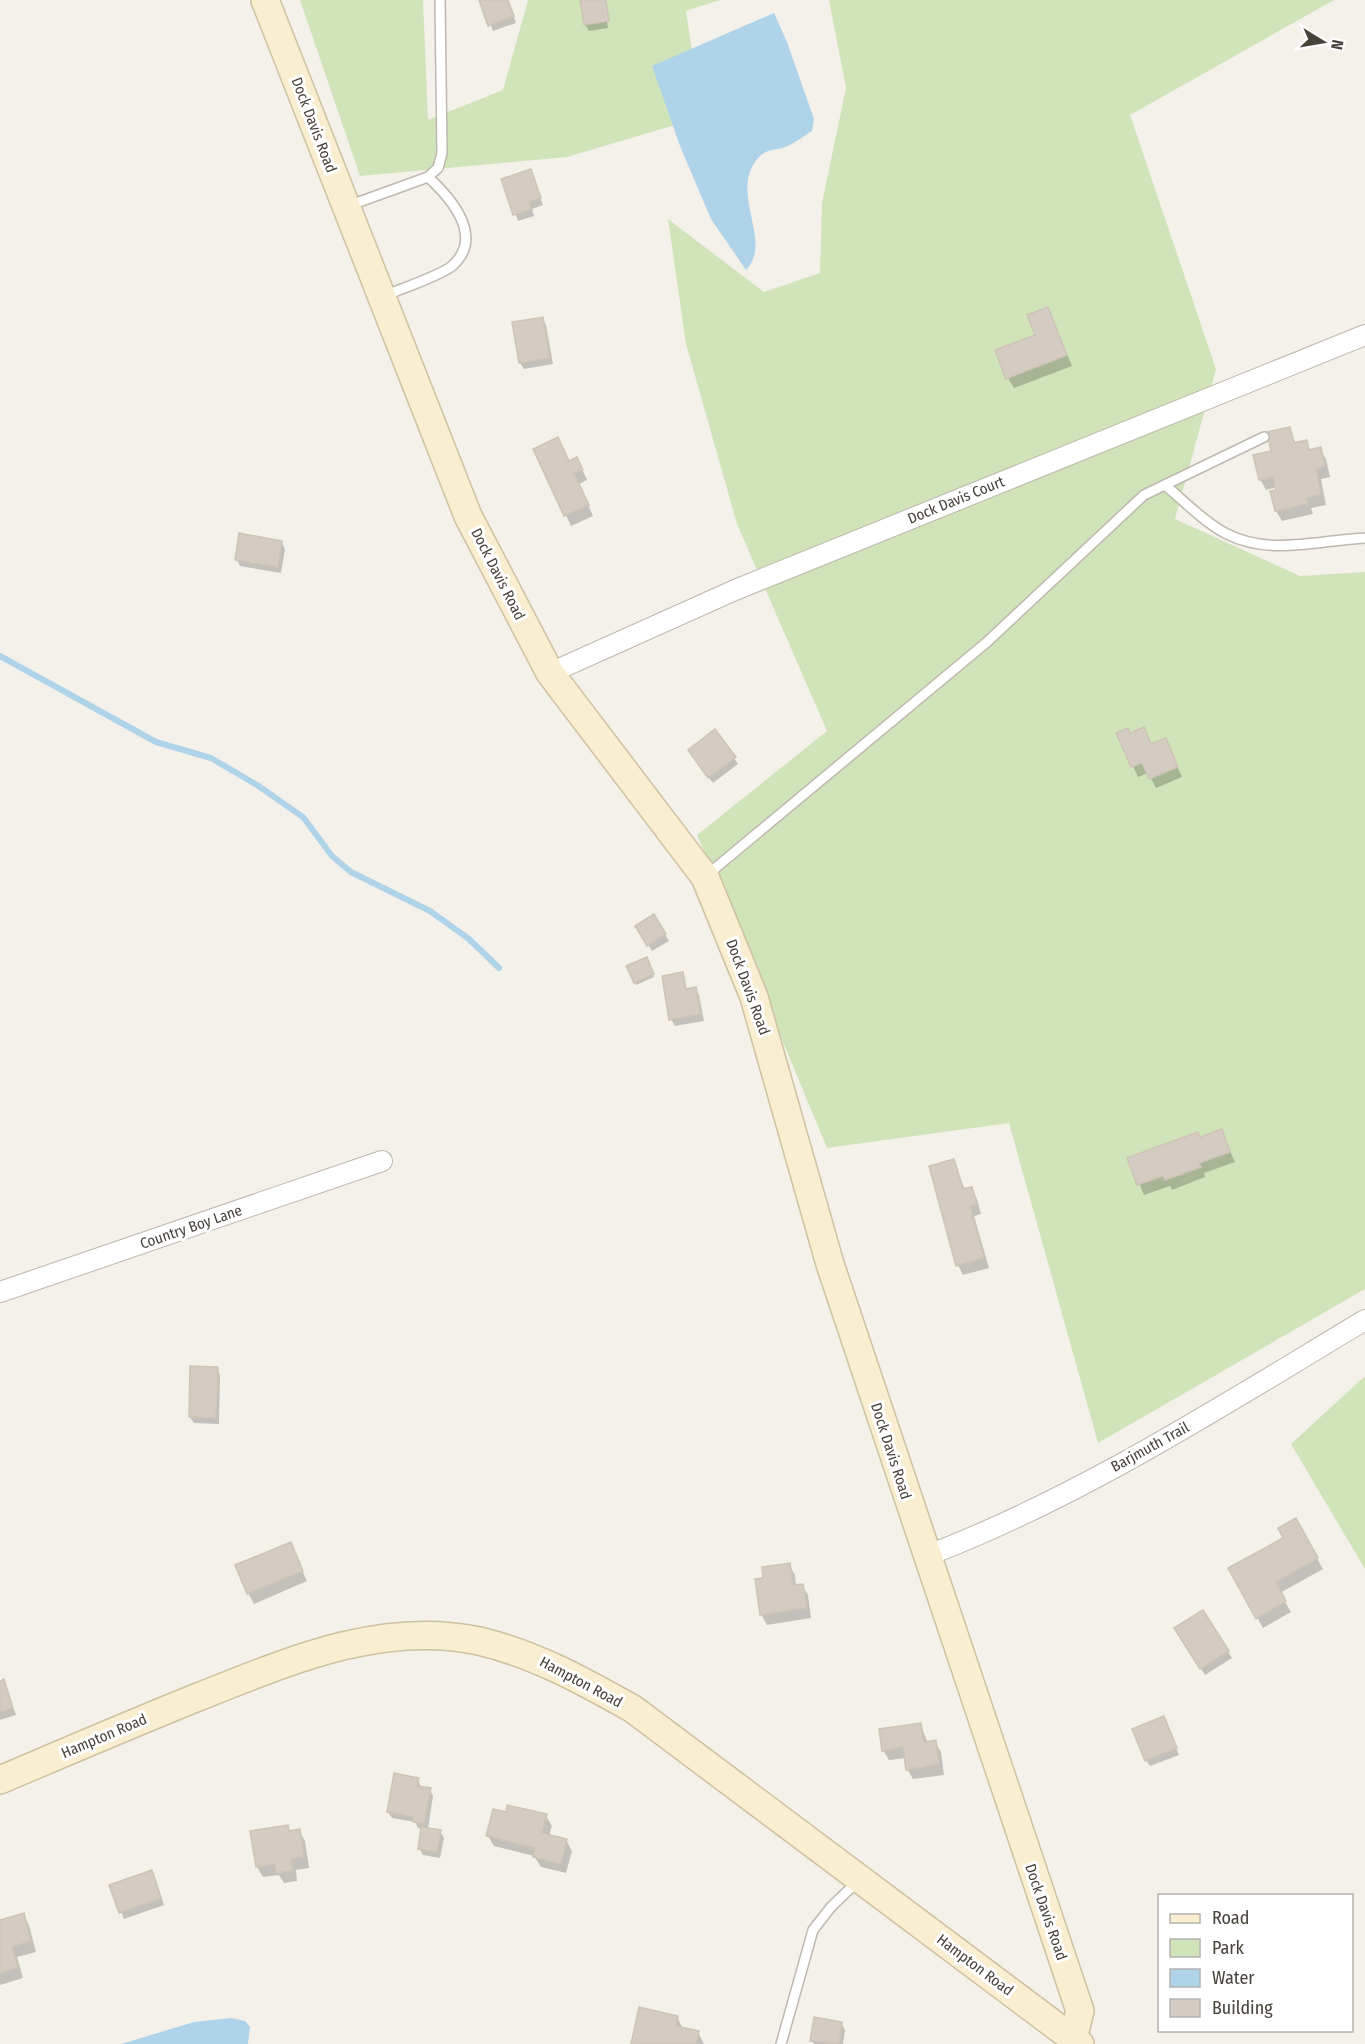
<svg xmlns="http://www.w3.org/2000/svg" width="1365" height="2044" font-family="'Fira Sans Condensed',sans-serif">
  <style>
    .green { fill: #d1e3b9 }
    .water { fill: #afd3e9 }
    .shadow { fill: #0003 }
    .lines { fill: none; stroke-linecap: round; stroke-linejoin: round }
    .stream { stroke: #afd3e9; stroke-width: 6 }
    .building { fill: #d4ccc2; stroke: #cec4b6; stroke-width: 1.5 }
    .lane-casing { stroke: #beb8ae; stroke-width: 12 }
    .street-casing { stroke: #beb8ae; stroke-width: 22 }
    .secondary-casing { stroke: #cec1a0; stroke-width: 30 }
    .lane { stroke: #fff; stroke-width: 9 }
    .street { stroke: #fff; stroke-width: 20 }
    .secondary { stroke: #f9eed0; stroke-width: 27 }
    .labels { text-anchor: middle; dominant-baseline: central; stroke-width: 6; stroke-linejoin: round; paint-order: stroke }
    .street-label { font-size: 15px; fill: #47423a; stroke: #fff }
  </style>
  <rect width="100%" height="100%" fill="#f4f1eb"/>
  <g class="green">
    <polygon points="300,0 423,0 428,120 503,90 528,0 720,0 686,11 702,117 567,157 360,176"/>
    <polygon points="829,0 1334,0 1130,115 1216,369 1175,519 1300,576 1365,572 1365,1289 1098,1443 1009,1123 827,1148 697,835 827,731 737,524 686,344 668,219 764,292 820,273 822,203 846,88"/>
    <polygon points="1365,1376 1365,1569 1291,1444"/>
  </g>
  <g class="water">
    <path d="M774,13L787,42L814,119L812,131C804,136 796,142 788,146C779,150 768,149 761,155C725,190 775,240 746,270L711,219L680,146L652,66Z"/>
    <polygon points="231,2018 245,2021 250,2027 248,2044 121,2044 194,2022"/>
  </g>
  <g class="shadow">
    <polygon points="481,0 508,0 516,23 493,31"/>
    <polygon points="581,0 604,0 608,28 589,31 585,24"/>
    <polygon points="530,171 543,205 532,209 534,216 518,221 503,180"/>
    <polygon points="1047,308 1072,366 1014,388 1008,378 1037,336"/>
    <polygon points="542,318 546,325 553,364 524,369 520,363"/>
    <polygon points="1289,429 1296,444 1306,442 1311,451 1320,449 1326,459 1330,477 1321,479 1326,505 1311,508 1313,514 1282,521 1276,511 1277,487 1266,490 1260,479 1273,452"/>
    <polygon points="535,449 582,469 587,480 579,484 593,516 571,526"/>
    <polygon points="281,542 285,549 281,573 240,566 237,560"/>
    <polygon points="1143,729 1152,745 1165,740 1182,777 1156,788 1148,773 1138,777 1118,734 1130,735"/>
    <polygon points="693,757 734,758 738,764 713,783"/>
    <polygon points="654,916 669,941 652,951 637,926"/>
    <polygon points="646,958 654,977 636,985 635,982"/>
    <polygon points="682,974 687,990 695,988 699,995 704,1021 675,1026 671,1019"/>
    <polygon points="1221,1131 1235,1162 1204,1173 1205,1177 1172,1190 1170,1186 1144,1195 1129,1159"/>
    <polygon points="954,1161 965,1190 971,1189 977,1199 981,1214 974,1216 989,1268 963,1275 958,1265"/>
    <polygon points="217,1369 220,1375 219,1424 194,1423 190,1417"/>
    <polygon points="1295,1520 1323,1569 1280,1593 1291,1612 1263,1628 1230,1569 1285,1538"/>
    <polygon points="290,1544 307,1581 254,1604 248,1593"/>
    <polygon points="789,1565 795,1575 796,1586 802,1585 808,1595 811,1618 767,1625 761,1614 765,1579"/>
    <polygon points="1203,1612 1232,1658 1205,1675 1176,1629"/>
    <polygon points="3,1681 16,1715 0,1720 0,1682"/>
    <polygon points="920,1724 928,1743 935,1742 941,1752 944,1775 913,1779 907,1769 906,1758 889,1760 883,1750"/>
    <polygon points="1167,1725 1179,1755 1150,1766 1146,1760"/>
    <polygon points="418,1779 421,1788 430,1790 433,1796 428,1829 440,1831 444,1838 440,1858 423,1855 419,1848 422,1829 418,1828 415,1822 392,1818 388,1812"/>
    <polygon points="507,1813 546,1816 552,1826 549,1836 566,1840 572,1851 566,1873 541,1867 534,1856 494,1846 488,1836"/>
    <polygon points="287,1827 290,1833 299,1831 305,1841 309,1868 296,1870 297,1881 284,1883 279,1875 263,1877 257,1867"/>
    <polygon points="155,1878 164,1905 124,1919 111,1886"/>
    <polygon points="23,1915 29,1925 36,1952 17,1957 23,1978 0,1985 0,1921"/>
    <polygon points="677,2017 683,2029 698,2032 704,2044 633,2044"/>
    <polygon points="842,2024 845,2030 843,2044 814,2044 812,2041"/>
  </g>
  <g class="lines">
    <polyline class="stream" points="0,656 156,742 211,758 257,785 303,817 332,856 351,872 430,911 469,939 499,968"/>
  </g>
  <g class="building">
    <polygon points="479,0 508,0 514,16 488,26"/>
    <polygon points="580,0 606,0 609,21 584,25"/>
    <polygon points="531,169 541,198 529,202 532,209 513,215 501,179"/>
    <polygon points="1048,307 1067,355 1006,379 995,350 1035,335 1027,315"/>
    <polygon points="543,317 550,358 519,363 512,322"/>
    <polygon points="1290,427 1294,443 1307,440 1309,450 1321,447 1325,466 1316,469 1321,494 1306,498 1308,504 1275,511 1270,491 1276,490 1273,477 1259,480 1253,455 1271,451 1267,432"/>
    <polygon points="558,437 569,461 577,457 583,470 574,473 589,505 564,516 533,449"/>
    <polygon points="239,533 282,541 278,567 235,560"/>
    <polygon points="1144,727 1151,744 1166,738 1178,767 1149,779 1142,763 1131,767 1116,733 1128,728 1130,733"/>
    <polygon points="715,729 736,757 708,778 688,750"/>
    <polygon points="654,914 666,934 647,946 635,926"/>
    <polygon points="647,957 654,974 634,983 626,966"/>
    <polygon points="683,972 686,989 696,987 701,1014 669,1020 662,976"/>
    <polygon points="1222,1129 1230,1152 1199,1163 1201,1167 1165,1180 1163,1176 1137,1185 1127,1158 1198,1132 1200,1137"/>
    <polygon points="954,1159 963,1189 972,1187 977,1204 970,1206 984,1258 956,1266 929,1166"/>
    <polygon points="190,1366 218,1367 216,1418 189,1417"/>
    <polygon points="1296,1518 1318,1558 1276,1582 1286,1601 1256,1619 1228,1568 1283,1538 1278,1528"/>
    <polygon points="291,1542 303,1571 247,1594 235,1565"/>
    <polygon points="790,1563 793,1585 803,1584 807,1608 760,1615 755,1579 763,1578 762,1567"/>
    <polygon points="1203,1610 1229,1651 1200,1669 1174,1628"/>
    <polygon points="4,1679 13,1708 0,1712 0,1681"/>
    <polygon points="1164,1716 1177,1748 1145,1761 1132,1729"/>
    <polygon points="921,1723 924,1742 936,1740 939,1764 906,1770 903,1747 882,1751 879,1729"/>
    <polygon points="394,1773 419,1778 417,1786 431,1788 424,1824 413,1822 414,1817 387,1812"/>
    <polygon points="507,1805 547,1814 542,1833 567,1839 561,1864 533,1857 535,1848 486,1836 493,1809 506,1812"/>
    <polygon points="288,1825 289,1831 300,1829 304,1857 291,1859 293,1871 276,1873 275,1864 256,1867 250,1831"/>
    <polygon points="421,1827 441,1830 437,1852 418,1849"/>
    <polygon points="152,1870 161,1898 119,1913 109,1885"/>
    <polygon points="24,1913 31,1941 12,1947 18,1968 0,1973 0,1920"/>
    <polygon points="639,2007 678,2016 676,2026 699,2031 696,2044 631,2044"/>
    <polygon points="814,2017 842,2022 839,2044 810,2041"/>
  </g>
  <g class="lines">
    <defs>
      <g id="lane">
        <polyline points="348,206 428,177 438,168 442,153 440,0"/>
        <path d="M384,296C400,289 440,276 452,266C485,237 451,198 428,177"/>
        <path d="M1165,485C1184,501 1204,522 1227,534C1270,556 1320,540 1365,538"/>
        <polyline points="707,875 987,642 1144,495 1264,437"/>
        <polyline points="781,2044 813,1930 831,1907 859,1880"/>
      </g>
      <g id="street">
        <polyline points="550,673 735,590 1365,335"/>
        <polyline points="0,1292 382,1161"/>
        <path d="M926,1556C1081,1497 1223,1405 1365,1320"/>
      </g>
      <g id="secondary">
        <polyline points="265,0 468,516 550,673 705,877 754,997 830,1264 1080,2011 1073,2039"/>
        <path d="M0,1780C66,1752 131,1724 198,1697C287,1662 381,1620 479,1641C535,1654 583,1681 633,1709L1080,2044"/>
      </g>
    </defs>
    <use href="#lane" class="lane-casing"/>
    <use href="#street" class="street-casing"/>
    <use href="#secondary" class="secondary-casing"/>
    <use href="#lane" class="lane"/>
    <use href="#street" class="street"/>
    <use href="#secondary" class="secondary"/>
  </g>
  <g class="labels">
    <g class="street-label">
      <text transform="translate(314 125) rotate(69)">Dock Davis Road</text>
      <text transform="translate(956 500) rotate(-22)">Dock Davis Court</text>
      <text transform="translate(498 574) rotate(63)">Dock Davis Road</text>
      <text transform="translate(748 987) rotate(70)">Dock Davis Road</text>
      <text transform="translate(191 1227) rotate(-19)">Country Boy Lane</text>
      <text transform="translate(1150 1447) rotate(-29)">Barjmuth Trail</text>
      <text transform="translate(891 1451) rotate(72)">Dock Davis Road</text>
      <text transform="translate(581 1682) rotate(28)">Hampton Road</text>
      <text transform="translate(104 1736) rotate(-23)">Hampton Road</text>
      <text transform="translate(1046 1912) rotate(71)">Dock Davis Road</text>
      <text transform="translate(975 1965) rotate(37)">Hampton Road</text>
    </g>
  </g>
  <rect x="1158" y="1894" width="195" height="138" fill="#ffffff" stroke="#b5b3b0" stroke-width="1.5"/>
  <rect x="1170" y="1914" width="30" height="9" fill="#f9eed0" stroke="#b5b3b0" stroke-width="1.5"/>
  <text x="1212" y="1924" font-size="18" fill="#47423a">Road</text>
  <rect x="1170" y="1939" width="30" height="18" fill="#d1e3b9" stroke="#b5b3b0" stroke-width="1.5"/>
  <text x="1212" y="1954" font-size="18" fill="#47423a">Park</text>
  <rect x="1170" y="1969" width="30" height="18" fill="#afd3e9" stroke="#b5b3b0" stroke-width="1.5"/>
  <text x="1212" y="1984" font-size="18" fill="#47423a">Water</text>
  <rect x="1170" y="1999" width="30" height="18" fill="#d4ccc2" stroke="#b5b3b0" stroke-width="1.5"/>
  <text x="1212" y="2014" font-size="18" fill="#47423a">Building</text>
  <g transform="translate(1323 42) rotate(101)" stroke="#ffffff" stroke-width="4.5" paint-order="stroke">
  <path d="M0-4.5L10 22L0 15L-10 22Z" fill="#47423a"/>
  <text y="-9" font-size="16" font-weight="bold" text-anchor="middle" fill="#47423a">N</text>
  </g>
</svg>
